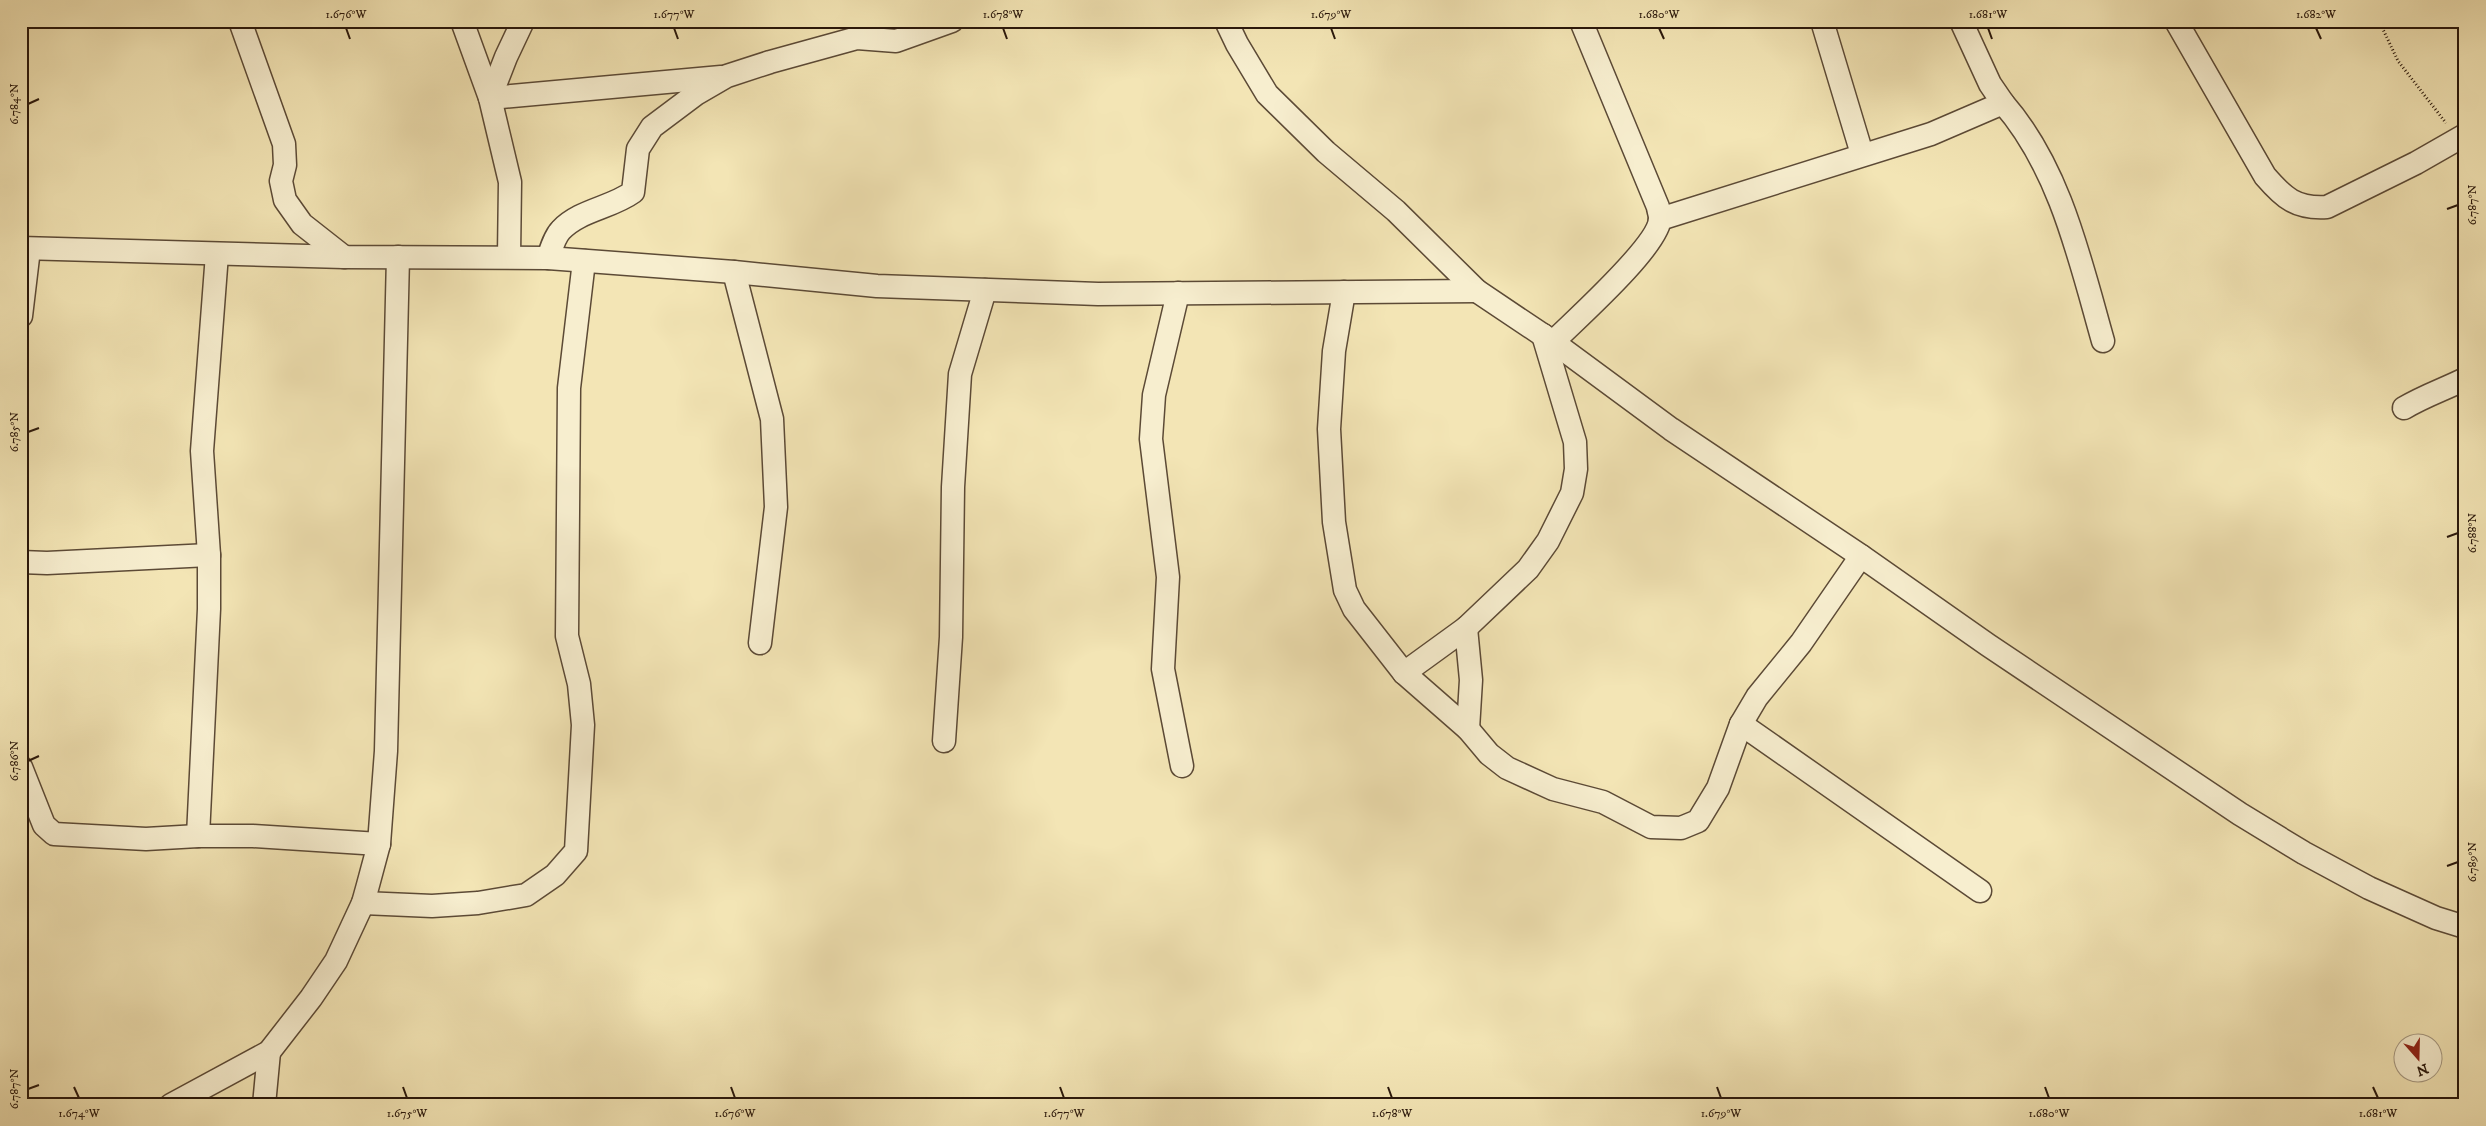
<svg xmlns="http://www.w3.org/2000/svg" width="2486" height="1126" font-family="'IM FELL DW Pica',serif">
  <style>
    .lines { fill: none; stroke-linecap: round; stroke-linejoin: round }
    .minor-casing { stroke: #5c4a36; stroke-width: 25 }
    .path { stroke: #29170b; stroke-width: 3; stroke-dasharray: 1 2.5; stroke-linecap: butt }
    .minor { stroke: #f7eecf; stroke-width: 22 }
    .ticks { fill: none; stroke: #29170b; stroke-width: 2 }
    .neatline { fill: none; stroke: #29170b; stroke-width: 2 }
    .ticks-label { font-size: 12px; text-anchor: middle; fill: #29170b }
  </style>
  <rect width="100%" height="100%" fill="#f3e5b5"/>
  <filter id="stains"><feTurbulence type="fractalNoise" baseFrequency=".004" numOctaves="4"/><feColorMatrix values="0 0 0 0 .2 0 0 0 0 .09 0 0 0 0 .02 0 0 0 .5 -.17"/></filter>
  <radialGradient id="worn" r=".72"><stop offset=".6" stop-color="#630" stop-opacity="0"/><stop offset="1" stop-color="#630" stop-opacity=".3"/></radialGradient>
  <g class="lines">
    <defs>
      <g id="minor">
        <polyline points="240,21 284,144 285,165 281,181 285,200 302,224 344,257"/>
        <polyline points="462,21 490,98 721,77"/>
        <polyline points="1226,21 1237,44 1267,94 1326,152 1396,211 1477,291 1553,342 1671,429 1861,556 1988,645 2240,814 2304,853 2369,888 2436,918 2465,927"/>
        <polyline points="1822,21 1862,154"/>
        <path d="M2176,21L2265,176C2284,198 2296,209 2327,207L2416,163L2465,135"/>
        <path d="M2003,103C2060,168 2080,260 2103,341"/>
        <polyline points="1660,219 1931,134 2003,103 1990,84 1961,21"/>
        <polyline points="21,248 344,257 548,258 734,272 877,286 1098,294 1477,291"/>
        <polyline points="509,256 510,182 490,98 506,57 523,21"/>
        <path d="M548,258C551,249 555,236 561,230C580,210 611,208 633,192L638,149L652,127L696,94L727,76L770,62L857,38L896,41L952,21"/>
        <polyline points="734,272 772,419 776,507 760,643"/>
        <polyline points="1344,292 1334,351 1329,429 1334,522 1345,590 1354,609 1404,673 1468,729 1489,754 1507,768 1553,789 1603,802 1651,827 1681,828 1698,821 1718,788 1741,724 1757,697 1801,643 1861,556"/>
        <polyline points="1178,293 1154,395 1151,439 1168,577 1163,669 1182,766"/>
        <polyline points="21,316 29,249"/>
        <path d="M1553,342C1574,321 1660,245 1660,218C1660,214 1658,210 1658,207L1581,21"/>
        <path d="M2404,408C2424,396 2445,389 2465,379"/>
        <polyline points="21,562 47,563 209,555"/>
        <polyline points="1466,628 1471,680 1468,729"/>
        <polyline points="1404,673 1466,628 1528,569 1548,541 1572,493 1576,469 1575,442 1543,335"/>
        <polyline points="1741,724 1980,891"/>
        <polyline points="944,741 951,637 953,487 960,374 985,290"/>
        <polyline points="21,767 44,825 54,834 146,839 198,836 253,836 379,844"/>
        <polyline points="198,836 209,609 209,555 202,451 217,254"/>
        <polyline points="363,903 432,906 478,903 526,895 555,875 576,851 583,725 579,684 567,636 569,388 584,261"/>
        <polyline points="171,1105 269,1052 311,998 336,961 363,903 368,885 379,844 386,751 398,257"/>
        <polyline points="264,1105 269,1052"/>
      </g>
    </defs>
    <use href="#minor" class="minor-casing"/>
    <polyline class="path" points="2379,21 2398,61 2446,123"/>
    <use href="#minor" class="minor"/>
  </g>
  <path class="ticks" d="M346,28L350,39M674,28L678,39M1003,28L1007,39M1331,28L1335,39M1659,28L1664,39M1988,28L1992,39M2316,28L2321,39M28,104L39,99M2447,209L2458,205M28,432L39,428M2447,537L2458,533M28,761L39,756M2447,866L2458,862M74,1087L79,1098M403,1087L407,1098M731,1087L735,1098M1060,1087L1064,1098M1388,1087L1392,1098M1717,1087L1721,1098M2045,1087L2049,1098M2373,1087L2378,1098M28,1089L39,1085"/>
  <rect width="2486" height="1126" fill="none" stroke="#f3e5b5" stroke-width="55"/>
  <g transform="translate(2418 1058) rotate(160)"><circle r="24" fill="#f7eecf" stroke="#a59881"/>
  <path d="M0-4L9 19L0 12L-9 19Z" fill="#8f2418"/>
  <text y="-8" font-size="14" font-weight="bold" text-anchor="middle" fill="#29170b">N</text>
  </g>
  <rect x="28" y="28" width="2430" height="1070" class="neatline"/>
  <g class="ticks-label">
    <text x="346" y="18">1.676°W</text>
    <text x="674" y="18">1.677°W</text>
    <text x="1003" y="18">1.678°W</text>
    <text x="1331" y="18">1.679°W</text>
    <text x="1659" y="18">1.680°W</text>
    <text x="1988" y="18">1.681°W</text>
    <text x="2316" y="18">1.682°W</text>
    <text transform="translate(14 104) rotate(-90)" y="4">6.784°N</text>
    <text transform="translate(2472 205) rotate(-90)" y="4">6.787°N</text>
    <text transform="translate(14 432) rotate(-90)" y="4">6.785°N</text>
    <text transform="translate(2472 533) rotate(-90)" y="4">6.788°N</text>
    <text transform="translate(14 761) rotate(-90)" y="4">6.786°N</text>
    <text transform="translate(2472 862) rotate(-90)" y="4">6.789°N</text>
    <text transform="translate(14 1089) rotate(-90)" y="4">6.787°N</text>
    <text x="79" y="1117">1.674°W</text>
    <text x="407" y="1117">1.675°W</text>
    <text x="735" y="1117">1.676°W</text>
    <text x="1064" y="1117">1.677°W</text>
    <text x="1392" y="1117">1.678°W</text>
    <text x="1721" y="1117">1.679°W</text>
    <text x="2049" y="1117">1.680°W</text>
    <text x="2378" y="1117">1.681°W</text>
  </g>
  <rect width="100%" height="100%" filter="url(#stains)"/>
  <rect width="100%" height="100%" fill="url(#worn)"/>
</svg>
